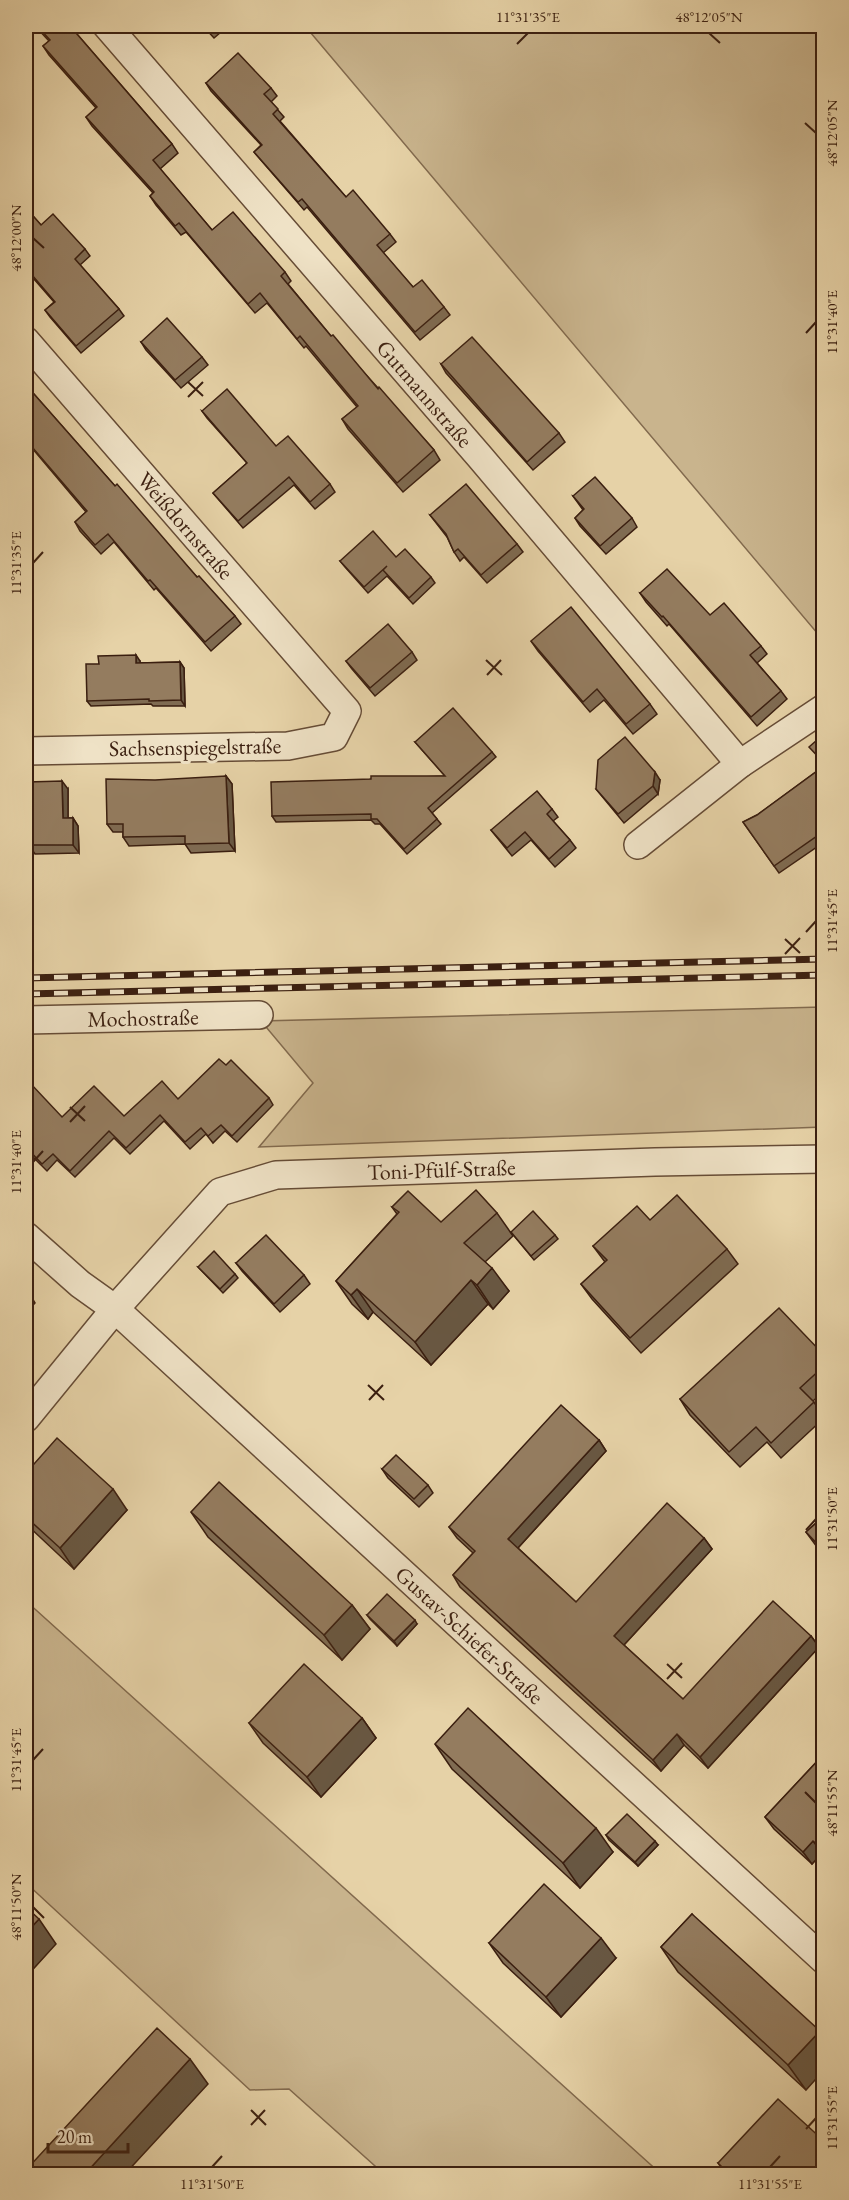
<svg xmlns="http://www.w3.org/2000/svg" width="849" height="2200" font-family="'EB Garamond',serif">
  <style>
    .green { fill: #c9b48d; stroke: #826a4e; stroke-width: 1.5 }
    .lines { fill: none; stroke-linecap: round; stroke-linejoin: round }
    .street-casing { stroke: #664c36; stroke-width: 30 }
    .street { stroke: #efe2c6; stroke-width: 27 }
    .rail-casing { stroke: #3b1f10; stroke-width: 7 }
    .rail { stroke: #efe2c6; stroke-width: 4.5; stroke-dasharray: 14; stroke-linecap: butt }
    .wall { fill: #7f6b52; stroke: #3b1f10; stroke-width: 1.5 }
    .shaded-wall { fill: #685742; stroke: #3b1f10; stroke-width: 1.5 }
    .building { fill: #947c5f; stroke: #3b1f10; stroke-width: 1.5 }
    .ticks { fill: none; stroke: #3b1f10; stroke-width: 2 }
    .labels { text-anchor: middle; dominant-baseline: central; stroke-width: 6; stroke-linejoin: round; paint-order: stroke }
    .street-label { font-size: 22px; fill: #3b1f10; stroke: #efe2c6 }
    .neatline { fill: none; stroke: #3b1f10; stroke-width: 2 }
    .ticks-label { font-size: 15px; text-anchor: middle; fill: #3b1f10 }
  </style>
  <rect width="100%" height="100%" fill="#e6d2a7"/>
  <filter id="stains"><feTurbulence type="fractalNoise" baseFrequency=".00333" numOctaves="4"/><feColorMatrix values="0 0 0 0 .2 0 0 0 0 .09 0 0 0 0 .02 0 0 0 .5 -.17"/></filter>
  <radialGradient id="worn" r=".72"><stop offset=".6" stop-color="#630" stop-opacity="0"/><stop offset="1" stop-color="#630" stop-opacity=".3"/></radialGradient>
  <g class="green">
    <polygon points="305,26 823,26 823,640"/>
    <polygon points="823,1007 823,1127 259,1147 313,1083 261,1021"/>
    <polygon points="26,1601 661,2174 384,2174 289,2089 250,2090 26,1883"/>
  </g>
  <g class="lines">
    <defs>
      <g id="street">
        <path id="s1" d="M107,26L480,457L740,764"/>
        <path id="s2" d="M26,341L347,711L334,737L288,746L26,751"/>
        <polyline points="638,845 740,764 824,708"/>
        <path id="s3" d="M26,1020L259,1015"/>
        <path id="s4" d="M26,1236L80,1284L115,1309L824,1960"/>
        <path id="s5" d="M26,1418L115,1309L220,1192L276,1175L655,1162L824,1159"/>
      </g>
    </defs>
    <use href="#street" class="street-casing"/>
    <use href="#street" class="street"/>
    <defs>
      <g id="rail">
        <polyline points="26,978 824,959"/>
        <polyline points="26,994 824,975"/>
      </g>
    </defs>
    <use href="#rail" class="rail-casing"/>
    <use href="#rail" class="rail"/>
  </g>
  <g class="wall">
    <polygon points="35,26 70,26 172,144 178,153 160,169 212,230 285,272 291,281 288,284 331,336 434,450 440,460 403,492 348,429 342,419 357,407 306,346 304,348 267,303 255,313 186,232 181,235 156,205 150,196 153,193 92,126 86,117 96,108 49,55 43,46 49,41"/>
    <polygon points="203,26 228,26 214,38"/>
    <polygon points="206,83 271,88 277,96 271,102 284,117 280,121 346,197 390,234 396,242 383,253 413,287 444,307 450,315 420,340 307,207 304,210 260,159 254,152 261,145 211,91"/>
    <polygon points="26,208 41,225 85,249 90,256 80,265 119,309 124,316 81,353 50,317 45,310 54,302 26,270"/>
    <polygon points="141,342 202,357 208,365 181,388 146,350"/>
    <polygon points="441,364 559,433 565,442 533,470 446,373"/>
    <polygon points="26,385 115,486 197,577 235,616 241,624 211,651 156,588 154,590 114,542 101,554 80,531 75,522 86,512 26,441"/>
    <polygon points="202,411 276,446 330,484 335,492 315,509 294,485 243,528 213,493 247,463 207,418"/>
    <polygon points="573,496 632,518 637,527 606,554 580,526 575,518 583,510"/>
    <polygon points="430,515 517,544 523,552 487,583 464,557 460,561 454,552 447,537"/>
    <polygon points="396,557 431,577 435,583 413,604 387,576 368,593 345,567 340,561"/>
    <polygon points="640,593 710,615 761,646 767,654 757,663 781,691 787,699 757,726 669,624 667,626 646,602"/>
    <polygon points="531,641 650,704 657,714 633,734 604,700 590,712 538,651"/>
    <polygon points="412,652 417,660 375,696 352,669 346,661"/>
    <polygon points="140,661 140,663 180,662 184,668 185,706 153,706 151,704 91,706 87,701 99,664"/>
    <polygon points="26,664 30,670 30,711 26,711"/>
    <polygon points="415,742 492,752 496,757 432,813 441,824 407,854 380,824 375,824 371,820 276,822 272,816 371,779 445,776"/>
    <polygon points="824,766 824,842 779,873 743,822 757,815"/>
    <polygon points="226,776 232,784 235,851 191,853 185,844 129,846 123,837 123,832 113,832 107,824"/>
    <polygon points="660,780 658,794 624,823 596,789"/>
    <polygon points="68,789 68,818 73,818 78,826 79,853 35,854 29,845"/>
    <polygon points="552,809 558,817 553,821 570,840 576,848 555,867 531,840 512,856 491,830"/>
    <polygon points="226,1065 269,1098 273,1105 237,1142 225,1131 213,1143 206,1134 190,1149 164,1121 130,1154 114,1138 75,1177 57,1160 47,1171 27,1151 26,1152 26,1089 62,1117 124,1116 178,1099"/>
    <polygon points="392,1207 441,1222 497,1213 513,1236 485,1262 509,1291 493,1309 488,1304 431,1365 373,1312 368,1319 352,1304 336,1281 397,1214"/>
    <polygon points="650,1220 727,1249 738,1264 641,1353 592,1299 581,1284 605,1262 593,1246"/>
    <polygon points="511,1232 555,1235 558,1239 534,1260"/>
    <polygon points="236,1263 304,1275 310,1284 280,1312 242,1271"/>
    <polygon points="198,1267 235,1274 238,1278 223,1293"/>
    <polygon points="824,1355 824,1391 813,1401 824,1416 824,1418 781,1458 767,1442 740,1467 690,1415 680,1399"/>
    <polygon points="599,1440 606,1451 518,1548 576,1602 704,1538 712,1549 624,1645 683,1699 811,1636 819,1647 708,1768 684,1745 661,1771 460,1587 453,1575 473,1553 457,1538 449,1527"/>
    <polygon points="382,1469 428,1485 433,1493 419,1507 388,1478"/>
    <polygon points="26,1473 127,1510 74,1569 26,1524"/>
    <polygon points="191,1512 352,1605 370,1629 342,1660 208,1537"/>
    <polygon points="824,1516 824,1555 817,1547 806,1532"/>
    <polygon points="367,1615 417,1624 397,1646 370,1619"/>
    <polygon points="362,1718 376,1738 321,1797 263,1743 249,1723"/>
    <polygon points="435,1744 613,1852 580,1888 452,1769"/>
    <polygon points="824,1754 824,1854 822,1853 812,1864 774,1829 765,1817"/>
    <polygon points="606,1835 658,1845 638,1866 609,1840"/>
    <polygon points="692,1914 806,2090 678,1972 661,1947"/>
    <polygon points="489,1943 616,1958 561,2017 503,1963"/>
    <polygon points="718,2163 824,2175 726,2175"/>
  </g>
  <g class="shaded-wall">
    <polygon points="136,655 140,661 140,668 136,663"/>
    <polygon points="180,662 184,668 185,706 181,700"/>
    <polygon points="26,664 30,670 30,711 26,705"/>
    <polygon points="655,772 660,780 658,794 653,786"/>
    <polygon points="226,776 232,784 235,851 229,843"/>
    <polygon points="62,781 68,789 68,826 63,818"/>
    <polygon points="73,818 78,826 79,853 73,845"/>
    <polygon points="492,1268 509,1291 493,1309 477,1285"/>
    <polygon points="471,1280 488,1304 431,1365 415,1342"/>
    <polygon points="26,1288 35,1303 26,1313"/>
    <polygon points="357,1289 373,1312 368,1319 351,1295"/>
    <polygon points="599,1440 606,1451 516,1550 508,1539"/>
    <polygon points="113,1489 127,1510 74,1569 60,1548"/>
    <polygon points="704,1538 712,1549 622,1647 614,1636"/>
    <polygon points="352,1605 370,1629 342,1660 324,1635"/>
    <polygon points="415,1620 417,1624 397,1646 394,1641"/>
    <polygon points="811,1636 819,1647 708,1768 700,1757"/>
    <polygon points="362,1718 376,1738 321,1797 307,1777"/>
    <polygon points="677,1734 684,1745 661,1771 653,1760"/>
    <polygon points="596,1828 613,1852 580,1888 563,1863"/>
    <polygon points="655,1841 658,1845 638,1866 635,1862"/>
    <polygon points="813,1841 822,1853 812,1864 803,1852"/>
    <polygon points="39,1919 56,1944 26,1977 26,1933"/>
    <polygon points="601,1938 616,1958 561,2017 546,1997"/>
    <polygon points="820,2031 824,2036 824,2070 806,2090 788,2065"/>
    <polygon points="190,2059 208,2084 124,2175 84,2175"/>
    <polygon points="824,2164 824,2175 814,2175"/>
  </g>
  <g class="building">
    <polygon points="37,26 70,26 172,144 153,160 212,230 233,212 285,272 281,276 331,336 333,335 378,389 379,387 434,450 397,483 342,419 358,406 300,336 297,339 260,293 248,304 179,223 175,226 150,196 154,192 86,117 97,107 43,46 50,40"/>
    <polygon points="205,26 214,26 209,30"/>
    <polygon points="238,53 271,88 264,94 278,109 273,114 346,197 353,190 390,234 377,245 413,287 422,280 444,307 415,332 302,199 298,202 254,152 262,145 206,83"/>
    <polygon points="26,208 41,225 53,214 85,249 75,259 119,309 76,346 45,310 55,302 26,268"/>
    <polygon points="167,318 202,357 175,380 141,342"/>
    <polygon points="472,337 559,433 527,462 441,364"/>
    <polygon points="26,385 115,486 117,484 197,577 199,576 235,616 205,642 150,580 148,581 108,534 95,545 75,522 87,511 26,440"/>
    <polygon points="227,389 276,446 288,436 330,484 310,502 289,477 238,521 213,493 247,463 202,411"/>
    <polygon points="595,477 632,518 600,546 575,518 584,509 573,496"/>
    <polygon points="466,484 517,544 481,575 458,549 454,552 446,534 430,515"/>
    <polygon points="373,531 396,557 405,549 431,577 409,598 383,570 387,566 364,587 340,561"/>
    <polygon points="667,569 710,615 724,603 761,646 750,655 781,691 751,717 663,616 662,617 640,593"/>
    <polygon points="571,607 650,704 626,724 597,689 583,702 531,641"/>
    <polygon points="388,624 412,652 370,688 346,661"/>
    <polygon points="136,655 136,663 180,662 181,700 149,701 149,699 87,701 86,664 99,664 98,656"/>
    <polygon points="453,708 492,752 428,808 437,819 404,849 377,819 371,819 371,814 272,816 271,782 371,779 371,776 445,776 415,742"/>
    <polygon points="824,734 824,763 809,747"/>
    <polygon points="625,737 655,772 653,786 618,814 596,789 598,760"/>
    <polygon points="824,766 824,831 774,866 743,822 757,815"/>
    <polygon points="226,776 229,843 185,844 185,836 123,837 123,824 107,824 106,779 155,780"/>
    <polygon points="62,781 63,818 73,818 73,845 29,845 28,782"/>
    <polygon points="537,791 552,809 547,814 570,840 549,859 525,832 507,848 491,830"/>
    <polygon points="219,1059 226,1065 231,1060 269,1098 232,1136 221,1125 208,1136 201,1128 185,1142 160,1115 126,1148 109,1131 70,1171 53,1154 42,1164 26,1147 26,1089 31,1084 62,1117 94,1086 124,1116 162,1081 178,1099"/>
    <polygon points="476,1190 497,1213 464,1243 492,1268 477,1285 471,1280 415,1342 357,1289 351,1295 336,1281 399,1212 392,1207 408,1191 441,1222"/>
    <polygon points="677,1195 727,1249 630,1338 581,1284 607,1260 593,1246 637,1206 650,1220"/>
    <polygon points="533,1211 555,1235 531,1256 511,1232"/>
    <polygon points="266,1235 304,1275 274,1304 236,1263"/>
    <polygon points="214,1251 235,1274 220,1289 198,1267"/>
    <polygon points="779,1308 824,1355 824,1366 800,1388 814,1402 771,1443 756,1427 729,1452 680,1399"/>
    <polygon points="561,1405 599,1440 508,1539 576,1602 667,1503 704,1538 614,1636 683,1699 773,1601 811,1636 700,1757 677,1734 653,1760 453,1575 475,1551 449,1527"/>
    <polygon points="57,1438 113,1489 60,1548 26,1517 26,1473"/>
    <polygon points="396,1455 428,1485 414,1499 382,1469"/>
    <polygon points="219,1482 352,1605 324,1635 191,1512"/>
    <polygon points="824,1486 824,1500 816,1492"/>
    <polygon points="824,1516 824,1551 806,1532"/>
    <polygon points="387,1594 415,1620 394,1641 367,1615"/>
    <polygon points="304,1664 362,1718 307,1777 249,1723"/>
    <polygon points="468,1708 596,1828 563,1863 435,1744"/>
    <polygon points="824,1754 824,1850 813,1841 803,1852 765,1817"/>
    <polygon points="627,1814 655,1841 635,1862 606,1835"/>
    <polygon points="544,1884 601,1938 546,1997 489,1943"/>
    <polygon points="26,1907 39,1919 26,1933"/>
    <polygon points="692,1914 820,2031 788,2065 661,1947"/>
    <polygon points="157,2028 190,2059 84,2175 26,2175 26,2170"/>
    <polygon points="778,2099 824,2141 824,2164 814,2175 730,2175 718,2163"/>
    <polygon points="308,2168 315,2175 302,2175"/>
  </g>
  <path class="ticks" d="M709,33L720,43M517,44L528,33M805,123L816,133M33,238L44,248M806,333L816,322M188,382L203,396M188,397L203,382M33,563L43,552M486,660L502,675M487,675L501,660M806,932L816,921M785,939L800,953M785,954L800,938M70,1107L85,1121M70,1122L85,1106M33,1162L43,1151M368,1385L384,1400M369,1400L383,1385M806,1530L816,1519M667,1664L682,1678M667,1679L682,1663M33,1760L43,1749M805,1792L816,1803M33,1907L44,1918M251,2110L266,2125M251,2125L265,2110M806,2129L816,2118M212,2167L222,2156M770,2167L780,2156"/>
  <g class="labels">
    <g class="street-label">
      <text stroke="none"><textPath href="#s1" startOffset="486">Gutmannstraße</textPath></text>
      <text stroke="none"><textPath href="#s2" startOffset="244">Weißdornstraße</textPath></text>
      <text transform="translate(195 747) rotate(-1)">Sachsenspiegelstraße</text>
      <text stroke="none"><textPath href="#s3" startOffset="117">Mochostraße</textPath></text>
      <text stroke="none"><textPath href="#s5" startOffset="522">Toni-Pfülf-Straße</textPath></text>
      <text stroke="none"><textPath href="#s4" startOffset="597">Gustav-Schiefer-Straße</textPath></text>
    </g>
  </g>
  <rect width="849" height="2200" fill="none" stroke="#e6d2a7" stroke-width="66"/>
  <path d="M48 2143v9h80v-9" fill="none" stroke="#3b1f10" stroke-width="3"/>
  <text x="57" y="2143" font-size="18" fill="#3b1f10" stroke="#efe2c6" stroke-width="4.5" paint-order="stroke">20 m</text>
  <rect x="33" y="33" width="783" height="2134" class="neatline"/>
  <g class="ticks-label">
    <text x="528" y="22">11°31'35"E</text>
    <text x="709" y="22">48°12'05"N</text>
    <text transform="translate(832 133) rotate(-90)" y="5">48°12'05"N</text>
    <text transform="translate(16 238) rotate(-90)" y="5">48°12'00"N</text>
    <text transform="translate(832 322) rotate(-90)" y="5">11°31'40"E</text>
    <text transform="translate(16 563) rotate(-90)" y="5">11°31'35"E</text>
    <text transform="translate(832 921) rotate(-90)" y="5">11°31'45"E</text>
    <text transform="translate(16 1162) rotate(-90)" y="5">11°31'40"E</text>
    <text transform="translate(832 1519) rotate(-90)" y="5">11°31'50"E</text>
    <text transform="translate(16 1760) rotate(-90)" y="5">11°31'45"E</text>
    <text transform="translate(832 1803) rotate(-90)" y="5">48°11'55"N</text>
    <text transform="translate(16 1907) rotate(-90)" y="5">48°11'50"N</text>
    <text transform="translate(832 2118) rotate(-90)" y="5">11°31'55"E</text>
    <text x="212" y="2189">11°31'50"E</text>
    <text x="770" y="2189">11°31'55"E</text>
  </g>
  <rect width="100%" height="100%" filter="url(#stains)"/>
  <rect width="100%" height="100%" fill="url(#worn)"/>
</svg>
